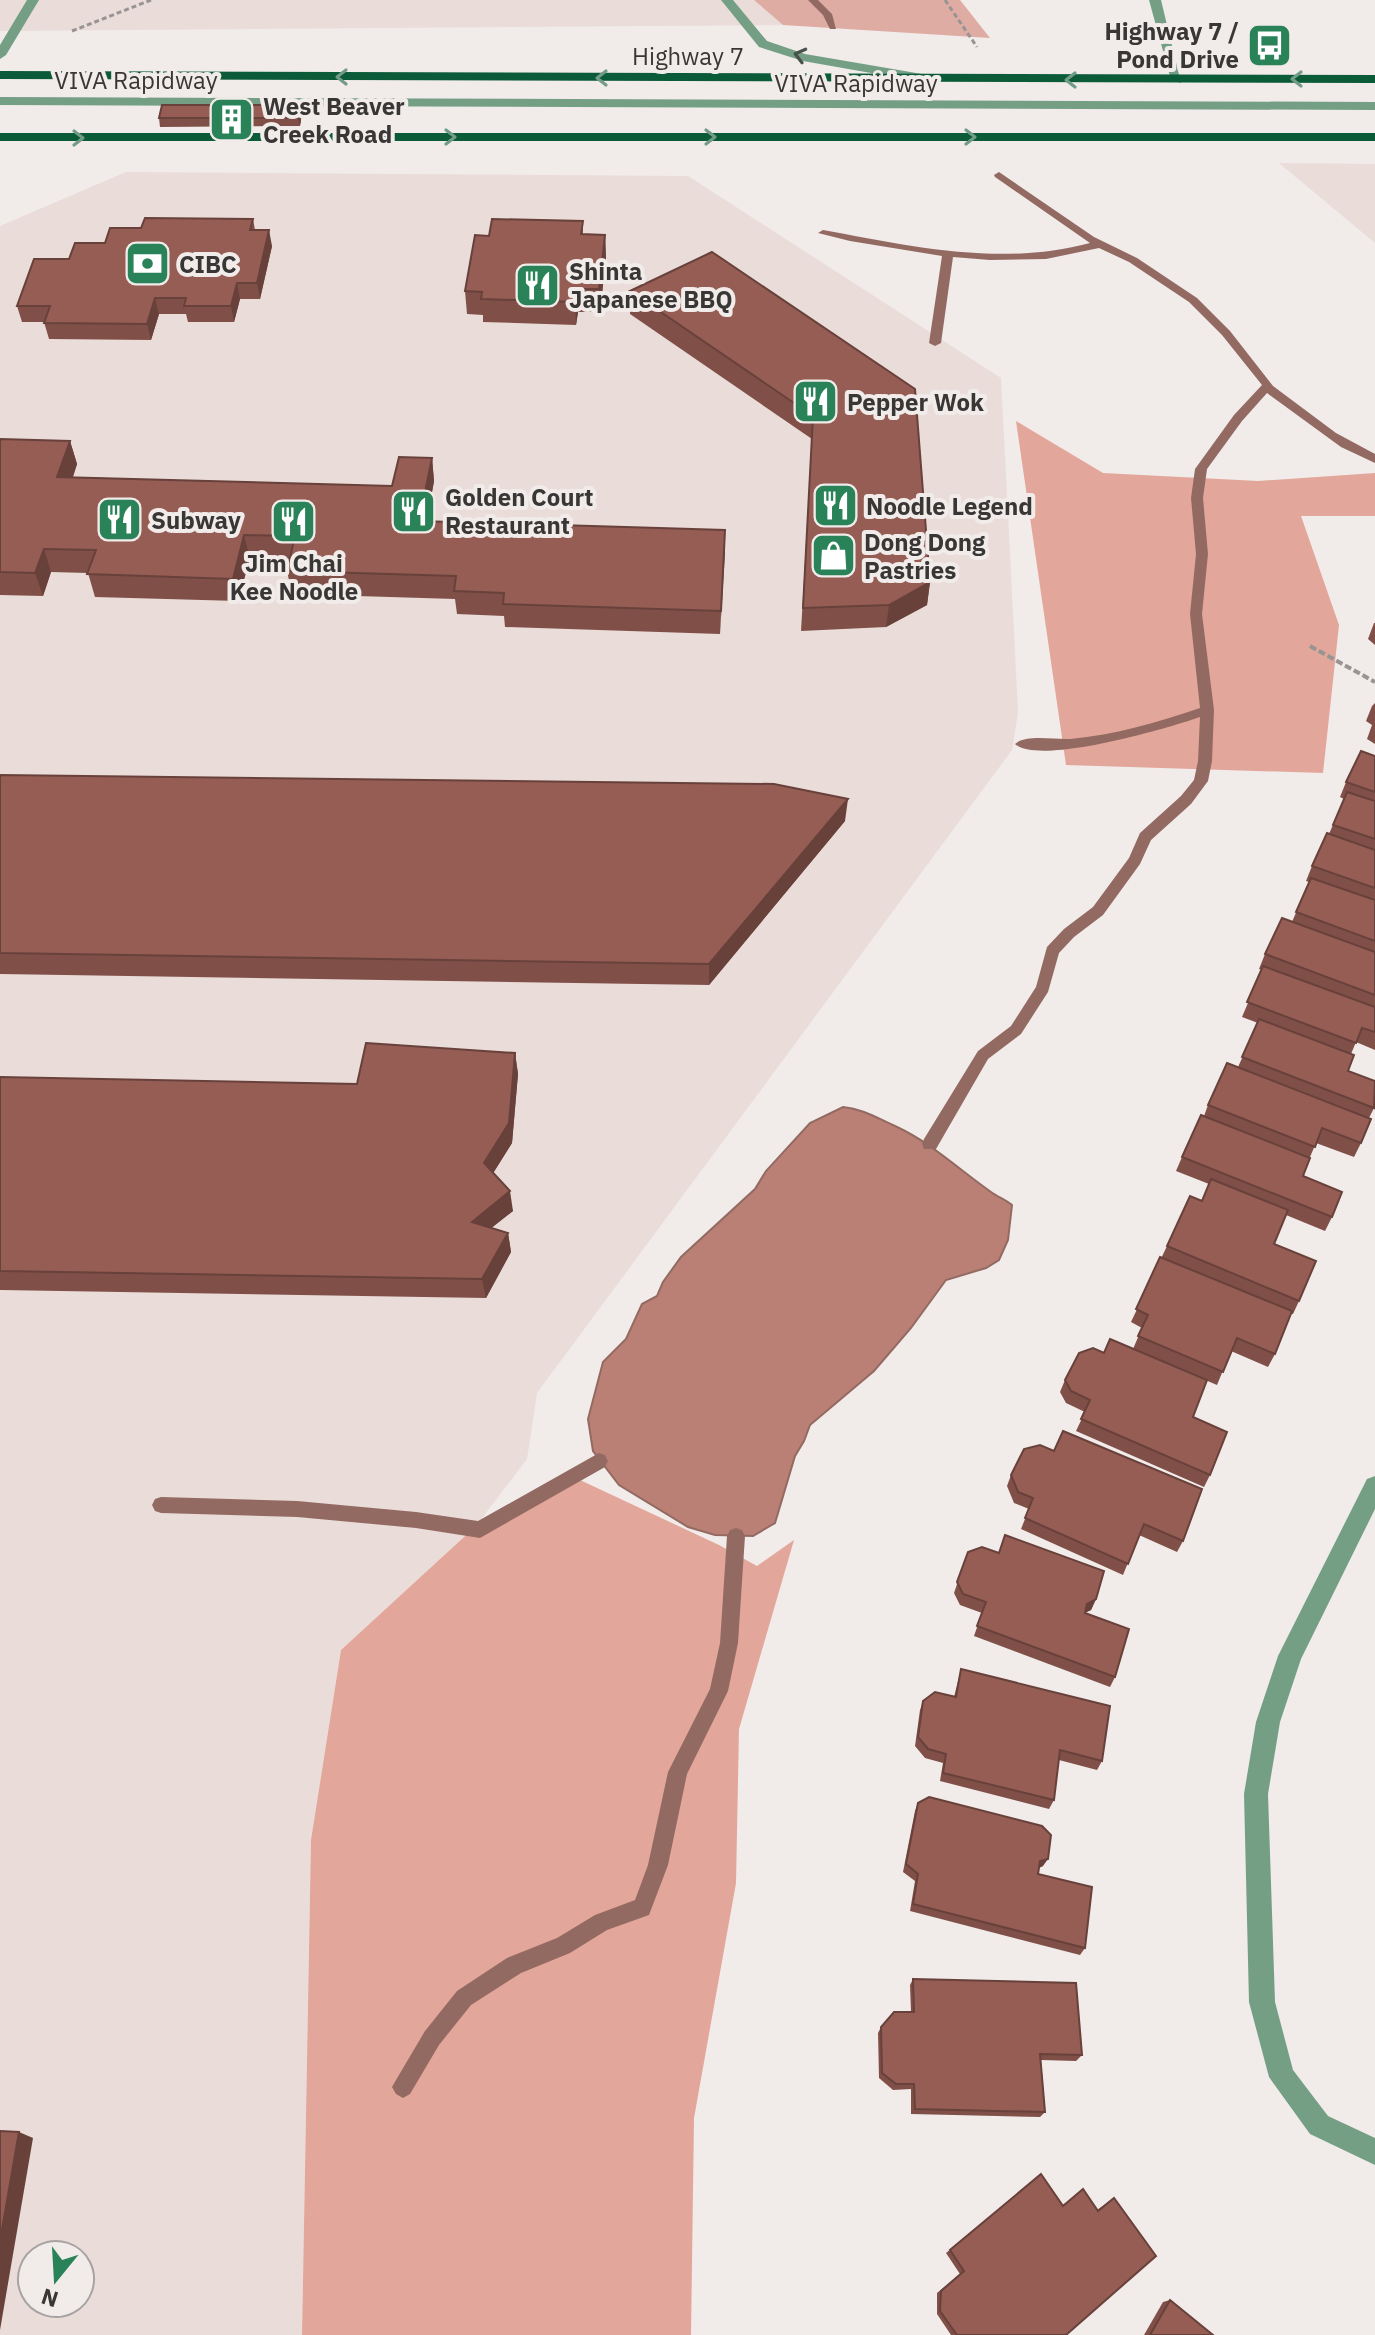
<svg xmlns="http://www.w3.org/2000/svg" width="1375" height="2335" font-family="'IBM Plex Sans',sans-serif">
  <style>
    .built { fill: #eadcd9; fill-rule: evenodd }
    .green { fill: #deaca3 }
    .forest { fill: #e3a69b }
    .water { fill: #ba8075; stroke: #936a62; stroke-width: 2 }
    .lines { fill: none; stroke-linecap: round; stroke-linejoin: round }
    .stream { fill: #936a62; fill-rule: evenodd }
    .path-far1 { stroke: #989493; stroke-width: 3; stroke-dasharray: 5 3; stroke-linecap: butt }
    .path { stroke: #989493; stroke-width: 4; stroke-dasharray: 7 3; stroke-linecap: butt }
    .minor { fill: #749f85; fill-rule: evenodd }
    .major { fill: #0b5a38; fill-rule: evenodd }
    .wall { fill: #805048 }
    .shaded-wall { fill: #68413b }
    .building { fill: #955d54; stroke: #68413b; stroke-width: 2 }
    .oneway { stroke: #48514a }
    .oneway2 { stroke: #729b88 }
    .labels { text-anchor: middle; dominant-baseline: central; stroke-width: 8; stroke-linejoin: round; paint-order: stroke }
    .far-poi-label { font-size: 24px; font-weight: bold; fill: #393736; stroke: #f1ebea; text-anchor: start }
    .far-street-label { font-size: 24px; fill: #393736; stroke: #f1ebea }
  </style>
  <rect width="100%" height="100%" fill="#f1ebea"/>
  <g class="built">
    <polygon points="0,0 754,0 783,25 0,31"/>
    <polygon points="1279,163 1375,164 1375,243"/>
    <path d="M126,172L688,176L1001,378L1018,712L1012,750L537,1393L527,1459L476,1526L341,1650L311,1840L302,2335H0V226ZM32,2255H80V2303H32Z"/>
  </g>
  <polygon class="green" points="754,0 960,0 990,38 783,25"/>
  <g class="forest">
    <polygon points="1016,421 1103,473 1258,481 1375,473 1375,516 1301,516 1339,625 1323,773 1066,765"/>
    <polygon points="565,1473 719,1545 757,1566 794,1540 739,1729 736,1883 694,2118 691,2335 302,2335 311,1840 341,1650 476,1526"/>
  </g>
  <path class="water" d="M843,1107C863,1109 877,1118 895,1126C932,1143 958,1169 991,1192C998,1197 1006,1200 1012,1205L1008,1240L999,1260L986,1268L946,1280L911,1328L874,1371L810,1425L804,1441L795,1456L775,1523L753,1536L715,1535L688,1527L619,1485L593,1451L588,1419L603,1362L626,1339L642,1304L657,1296L663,1282L681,1257L755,1189L766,1171L810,1123Z"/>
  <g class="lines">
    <g class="stream">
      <polygon points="808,0 818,0 832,14 836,29 830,29 823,15"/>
      <path d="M999,172L1094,237L1137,258L1197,298L1230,331L1273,386L1336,433L1375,454V463L1341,447L1267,393L1242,421L1207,469L1203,498L1208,554L1202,614L1214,710L1212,761L1208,781L1191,804L1151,840L1140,864L1103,915L1074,937L1059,953L1048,992L1021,1034L988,1059L936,1149H924L922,1144L924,1139L978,1051L1011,1026L1036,987L1047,947L1064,929L1093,907L1129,858L1140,833L1181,796L1194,780L1198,761L1200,717C1169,728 1039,766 1015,744C1026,734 1055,740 1070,739C1115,735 1158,722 1200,708L1190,614L1196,554L1191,498L1195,469L1234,415L1262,385L1222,335L1189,302L1129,262L1099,248L1046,259L990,260L953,257L941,343L935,346L929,343L942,256L850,241L818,233L823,230C910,246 1002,267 1090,243L995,177L994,175Z"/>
      <polygon points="599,1453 605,1455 608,1461 605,1467 480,1538 416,1528 297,1517 161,1513 155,1511 152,1505 155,1499 161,1497 297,1501 416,1512 478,1521"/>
      <polygon points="736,1528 742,1530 745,1536 738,1643 728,1691 687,1774 668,1865 649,1915 607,1930 570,1953 521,1973 471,2005 439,2045 410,2094 403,2098 396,2094 392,2087 396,2080 425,2031 457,1991 507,1958 557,1938 595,1915 635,1900 648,1865 668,1772 710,1689 720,1643 727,1536 730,1530"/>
    </g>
    <g class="path-far1">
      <polyline points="945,0 977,47"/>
      <polyline points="72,31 151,0"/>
    </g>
    <polyline class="path" points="1310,646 1375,682"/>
    <g class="minor">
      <polygon points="27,0 39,0 6,55 0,59 0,45"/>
      <polygon points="721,0 733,0 767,41 805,54 922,74 928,78 922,82 803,61 759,47"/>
      <polygon points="1149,0 1161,0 1181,83 1171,80"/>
      <polygon points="0,97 1375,102 1375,110 0,105"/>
      <polygon points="1375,1476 1375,1509 1301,1659 1280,1722 1268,1794 1275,2002 1293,2070 1328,2116 1375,2138 1375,2165 1310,2134 1269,2077 1249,2002 1244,1794 1256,1722 1278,1656 1367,1479"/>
    </g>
    <g class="major">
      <polygon points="0,71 1375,75 1375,83 0,79"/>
      <rect x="0" y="133" width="1375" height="8"/>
    </g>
  </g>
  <g class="wall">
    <polygon points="301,105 302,113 300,126 160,127 159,118"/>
    <polygon points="253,219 255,230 272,246 260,299 240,299 234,322 188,322 186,314 159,314 151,340 49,339 44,322 22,322 17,306 69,259 105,243 141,228"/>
    <polygon points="583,221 583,234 605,235 606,258 600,312 578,312 576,325 483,322 483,315 467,314 465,291 489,236"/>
    <polygon points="712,252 930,582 927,605 886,627 801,631 812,439 630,314 630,291"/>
    <polygon points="0,439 70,441 77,464 73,477 392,486 432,458 434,481 427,521 725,530 720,634 505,627 504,616 457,614 455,599 292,594 287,571 290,559 250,558 238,601 95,597 88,573 51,572 43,596 0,595"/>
    <polygon points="1374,623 1375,623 1375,645 1368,639"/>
    <polygon points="1375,703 1375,744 1367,739 1372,725 1366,721 1372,706"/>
    <polygon points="1375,756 1375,1050 1356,1042 1351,1054 1348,1071 1375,1106 1369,1118 1361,1143 1354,1157 1316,1143 1310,1157 1303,1176 1332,1217 1325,1231 1286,1215 1274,1244 1299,1301 1293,1314 1291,1314 1275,1354 1268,1367 1231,1351 1217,1385 1133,1349 1142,1328 1131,1322 1167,1246 1202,1201 1209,1184 1176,1171 1182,1157 1204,1116 1208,1105 1238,1067 1258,1023 1242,1017 1262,970 1259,969 1265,954 1292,922 1309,882 1306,881 1312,866 1329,834 1344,799 1340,797 1346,782"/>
    <polygon points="0,775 845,821 709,985 0,974"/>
    <polygon points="515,1053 518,1074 512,1143 493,1173 513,1211 491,1228 508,1233 511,1252 486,1298 0,1290 0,1077 357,1084"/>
    <polygon points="1065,1380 1193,1417 1210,1475 1204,1487 1076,1431 1085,1412 1066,1403 1060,1392"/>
    <polygon points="1054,1451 1183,1541 1177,1552 1139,1535 1123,1575 1021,1529 1029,1509 1014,1503 1007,1486 1011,1475"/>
    <polygon points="968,1552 1096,1599 1091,1610 1085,1613 1115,1677 1110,1687 974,1636 982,1613 960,1605 954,1593"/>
    <polygon points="961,1669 1102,1761 1097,1770 1059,1760 1054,1800 1049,1809 940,1781 943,1763 925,1758 915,1746 920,1710 923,1701 954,1697"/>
    <polygon points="918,1803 1043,1866 1039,1868 1038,1874 1085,1948 1080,1955 910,1911 915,1881 903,1872 915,1811"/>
    <polygon points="913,1979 1082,2055 1076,2061 1041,2060 1045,2112 1040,2117 911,2114 911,2089 893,2090 879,2078 878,2033 881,2027 911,2012 910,1985"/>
    <polygon points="1041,2174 1063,2205 1083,2189 1097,2210 1114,2198 1066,2335 951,2335 937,2314 937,2293 960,2274 946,2253"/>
    <polygon points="1170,2300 1213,2335 1144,2335 1163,2302"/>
  </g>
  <g class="shaded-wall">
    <polygon points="301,105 302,113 300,126 298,118"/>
    <polygon points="269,230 272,246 260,299 257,283"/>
    <polygon points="605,235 606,258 600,312 599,289"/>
    <polygon points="237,283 240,299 234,322 231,306"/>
    <polygon points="577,289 578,312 576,325 575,302"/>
    <polygon points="155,298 159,314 151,340 147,324"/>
    <polygon points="70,441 77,464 65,500 57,477"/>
    <polygon points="432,458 434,481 422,544 419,521"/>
    <polygon points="725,530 725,553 720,634 721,611"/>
    <polygon points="244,535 250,558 238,601 233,579"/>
    <polygon points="44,549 51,572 43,596 35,573"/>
    <polygon points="930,582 927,605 886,627 889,605"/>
    <polygon points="848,799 845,821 709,985 709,964"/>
    <polygon points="515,1053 518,1074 512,1143 487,1183 484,1163"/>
    <polygon points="510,1191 513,1211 475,1241 472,1222"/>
    <polygon points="508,1233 511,1252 486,1298 482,1279"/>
    <polygon points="1096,1599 1091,1610 1082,1614 1087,1604"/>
    <polygon points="1048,1859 1043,1866 1035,1869 1040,1861"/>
    <polygon points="19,2132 33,2138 0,2330 0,2241"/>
  </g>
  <g class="building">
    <polygon points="162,105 301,105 298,118 159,118"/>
    <polygon points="145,218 253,219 250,230 269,230 257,283 237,283 231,306 184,306 186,298 155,298 147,324 44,323 50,306 17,306 34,259 69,259 75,243 105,243 110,228 141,228"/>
    <polygon points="492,219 583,221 581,234 605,235 599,289 577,289 575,302 481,299 482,292 465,291 475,235 489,236"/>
    <polygon points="712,252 915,389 930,582 889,605 803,608 813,416 630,291"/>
    <polygon points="0,439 70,441 57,477 392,486 399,457 432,458 419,521 725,530 721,611 503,604 504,593 454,591 456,576 287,571 295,536 244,535 233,579 87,574 96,550 44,549 35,573 0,572"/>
    <polygon points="1361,751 1375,756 1375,792 1346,782"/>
    <polygon points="0,775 774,784 848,799 709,964 0,953"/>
    <polygon points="1347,792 1375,801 1375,839 1333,825"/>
    <polygon points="1327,833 1375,850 1375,888 1312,866"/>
    <polygon points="1311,878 1375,900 1375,941 1296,912"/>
    <polygon points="1282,918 1375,952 1375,995 1265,954"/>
    <polygon points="1263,966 1375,1007 1375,1032 1362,1028 1356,1043 1247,1002"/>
    <polygon points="1259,1019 1354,1055 1348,1071 1375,1081 1374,1108 1242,1057"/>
    <polygon points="366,1043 515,1053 509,1123 484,1163 510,1191 472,1222 508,1233 482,1279 0,1271 0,1077 357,1084"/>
    <polygon points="1227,1063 1371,1119 1361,1143 1322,1128 1315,1147 1208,1105"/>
    <polygon points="1201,1115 1310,1158 1303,1176 1342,1192 1332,1217 1182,1157"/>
    <polygon points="1211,1179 1288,1210 1274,1244 1316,1261 1299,1301 1167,1246 1190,1196 1202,1201"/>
    <polygon points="1160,1257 1292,1311 1275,1354 1237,1338 1223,1372 1138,1336 1148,1315 1136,1309"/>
    <polygon points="1110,1339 1207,1380 1193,1417 1227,1432 1210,1475 1081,1419 1090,1400 1071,1391 1065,1380 1079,1353 1093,1348 1104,1353"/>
    <polygon points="1063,1431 1202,1489 1183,1541 1144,1524 1128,1564 1025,1518 1033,1498 1018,1492 1011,1475 1024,1449 1040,1445 1054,1451"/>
    <polygon points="1005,1535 1104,1571 1096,1599 1087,1604 1085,1613 1129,1629 1115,1677 977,1626 986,1602 963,1594 957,1582 968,1552 982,1547 999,1553"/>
    <polygon points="961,1669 1110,1706 1102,1761 1060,1750 1054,1800 943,1773 946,1754 928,1749 918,1737 923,1701 935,1692 956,1697"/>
    <polygon points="929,1797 1042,1826 1051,1835 1048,1859 1040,1861 1038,1874 1092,1887 1085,1948 913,1904 918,1874 906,1864 918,1803"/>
    <polygon points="913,1979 1076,1983 1082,2055 1040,2054 1045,2112 915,2109 914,2084 896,2084 882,2073 881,2027 894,2012 914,2012"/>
    <polygon points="0,2131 19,2132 0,2241"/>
    <polygon points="1041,2174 1063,2206 1083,2189 1098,2211 1114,2198 1156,2256 1066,2335 957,2335 940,2311 941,2291 964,2271 950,2250"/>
    <polygon points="1170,2300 1213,2335 1150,2335"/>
  </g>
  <defs><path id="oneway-chevron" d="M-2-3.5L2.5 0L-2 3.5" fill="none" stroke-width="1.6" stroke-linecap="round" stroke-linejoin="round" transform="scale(2)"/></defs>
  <use class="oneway" href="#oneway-chevron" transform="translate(800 55) rotate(-165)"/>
  <g class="oneway2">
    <use href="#oneway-chevron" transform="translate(342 77) rotate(-180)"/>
    <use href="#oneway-chevron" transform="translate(602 78) rotate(-180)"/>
    <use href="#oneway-chevron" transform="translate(1297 79) rotate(180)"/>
    <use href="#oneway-chevron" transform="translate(1071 80) rotate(180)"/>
    <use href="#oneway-chevron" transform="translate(450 137)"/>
    <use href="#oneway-chevron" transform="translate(710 137)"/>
    <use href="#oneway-chevron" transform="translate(970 137)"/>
    <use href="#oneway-chevron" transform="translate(78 138)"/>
  </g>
  <defs>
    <symbol id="bus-square" viewBox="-11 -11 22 22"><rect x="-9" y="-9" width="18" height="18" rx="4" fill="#2a8358" stroke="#f1ebea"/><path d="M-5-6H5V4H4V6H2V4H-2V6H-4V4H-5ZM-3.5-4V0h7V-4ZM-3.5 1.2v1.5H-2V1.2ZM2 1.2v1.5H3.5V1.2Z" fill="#fff"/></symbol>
    <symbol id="building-square" viewBox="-11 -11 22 22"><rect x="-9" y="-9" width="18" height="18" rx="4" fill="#2a8358" stroke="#f1ebea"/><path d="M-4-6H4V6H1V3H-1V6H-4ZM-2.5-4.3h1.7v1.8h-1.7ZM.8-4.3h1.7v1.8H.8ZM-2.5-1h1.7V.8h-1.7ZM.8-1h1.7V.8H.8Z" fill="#fff"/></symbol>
    <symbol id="bank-square" viewBox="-11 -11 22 22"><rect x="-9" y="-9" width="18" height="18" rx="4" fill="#2a8358" stroke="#f1ebea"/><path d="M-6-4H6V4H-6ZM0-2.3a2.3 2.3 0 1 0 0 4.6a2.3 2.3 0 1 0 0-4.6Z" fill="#fff"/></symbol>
    <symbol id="restaurant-square" viewBox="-11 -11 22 22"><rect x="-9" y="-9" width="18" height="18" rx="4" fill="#2a8358" stroke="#f1ebea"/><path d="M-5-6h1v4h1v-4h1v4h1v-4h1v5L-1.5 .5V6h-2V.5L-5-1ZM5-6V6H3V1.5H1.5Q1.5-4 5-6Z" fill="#fff"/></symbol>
    <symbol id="shop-square" viewBox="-11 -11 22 22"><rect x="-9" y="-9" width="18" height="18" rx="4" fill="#2a8358" stroke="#f1ebea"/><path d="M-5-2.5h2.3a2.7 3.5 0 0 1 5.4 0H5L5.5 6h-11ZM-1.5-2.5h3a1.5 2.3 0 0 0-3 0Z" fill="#fff"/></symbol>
  </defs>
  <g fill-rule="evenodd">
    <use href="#bus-square" x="1244" y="20" width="51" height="51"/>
    <use href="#building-square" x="206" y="94" width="51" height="51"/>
    <use href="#bank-square" x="122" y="238" width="51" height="51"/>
    <use href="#restaurant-square" x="512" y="260" width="51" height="51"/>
    <use href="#restaurant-square" x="790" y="376" width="51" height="51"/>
    <use href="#restaurant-square" x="810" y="480" width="51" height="51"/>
    <use href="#restaurant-square" x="388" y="486" width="51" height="51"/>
    <use href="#restaurant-square" x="94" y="494" width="51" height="51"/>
    <use href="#restaurant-square" x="268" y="496" width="51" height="51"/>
    <use href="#shop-square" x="808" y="530" width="51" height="51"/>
  </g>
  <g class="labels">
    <g class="far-poi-label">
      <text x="1239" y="31" text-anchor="end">Highway 7 /<tspan x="1239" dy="28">Pond Drive</tspan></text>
      <text x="263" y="106">West Beaver<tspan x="263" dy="28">Creek Road</tspan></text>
      <text x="179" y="264">CIBC</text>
      <text x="569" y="271">Shinta<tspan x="569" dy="28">Japanese BBQ</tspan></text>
      <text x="847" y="402">Pepper Wok</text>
      <text x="445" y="497">Golden Court<tspan x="445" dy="28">Restaurant</tspan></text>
      <text x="866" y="506">Noodle Legend</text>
      <text x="151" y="520">Subway</text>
      <text x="864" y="542">Dong Dong<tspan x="864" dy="28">Pastries</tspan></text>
      <text x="294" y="563" text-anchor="middle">Jim Chai<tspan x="294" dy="28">Kee Noodle</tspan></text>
    </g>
    <g class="far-street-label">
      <text x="688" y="56">Highway 7</text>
      <text x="136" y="80">VIVA Rapidway</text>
      <text x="856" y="83">VIVA Rapidway</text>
    </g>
  </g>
  <g transform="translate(56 2279) rotate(198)"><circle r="38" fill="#f1ebea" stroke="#a7a3a2" stroke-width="2"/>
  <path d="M0-6L14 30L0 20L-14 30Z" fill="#2a8358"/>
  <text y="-12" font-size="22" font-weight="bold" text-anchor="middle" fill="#393736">N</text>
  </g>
</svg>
